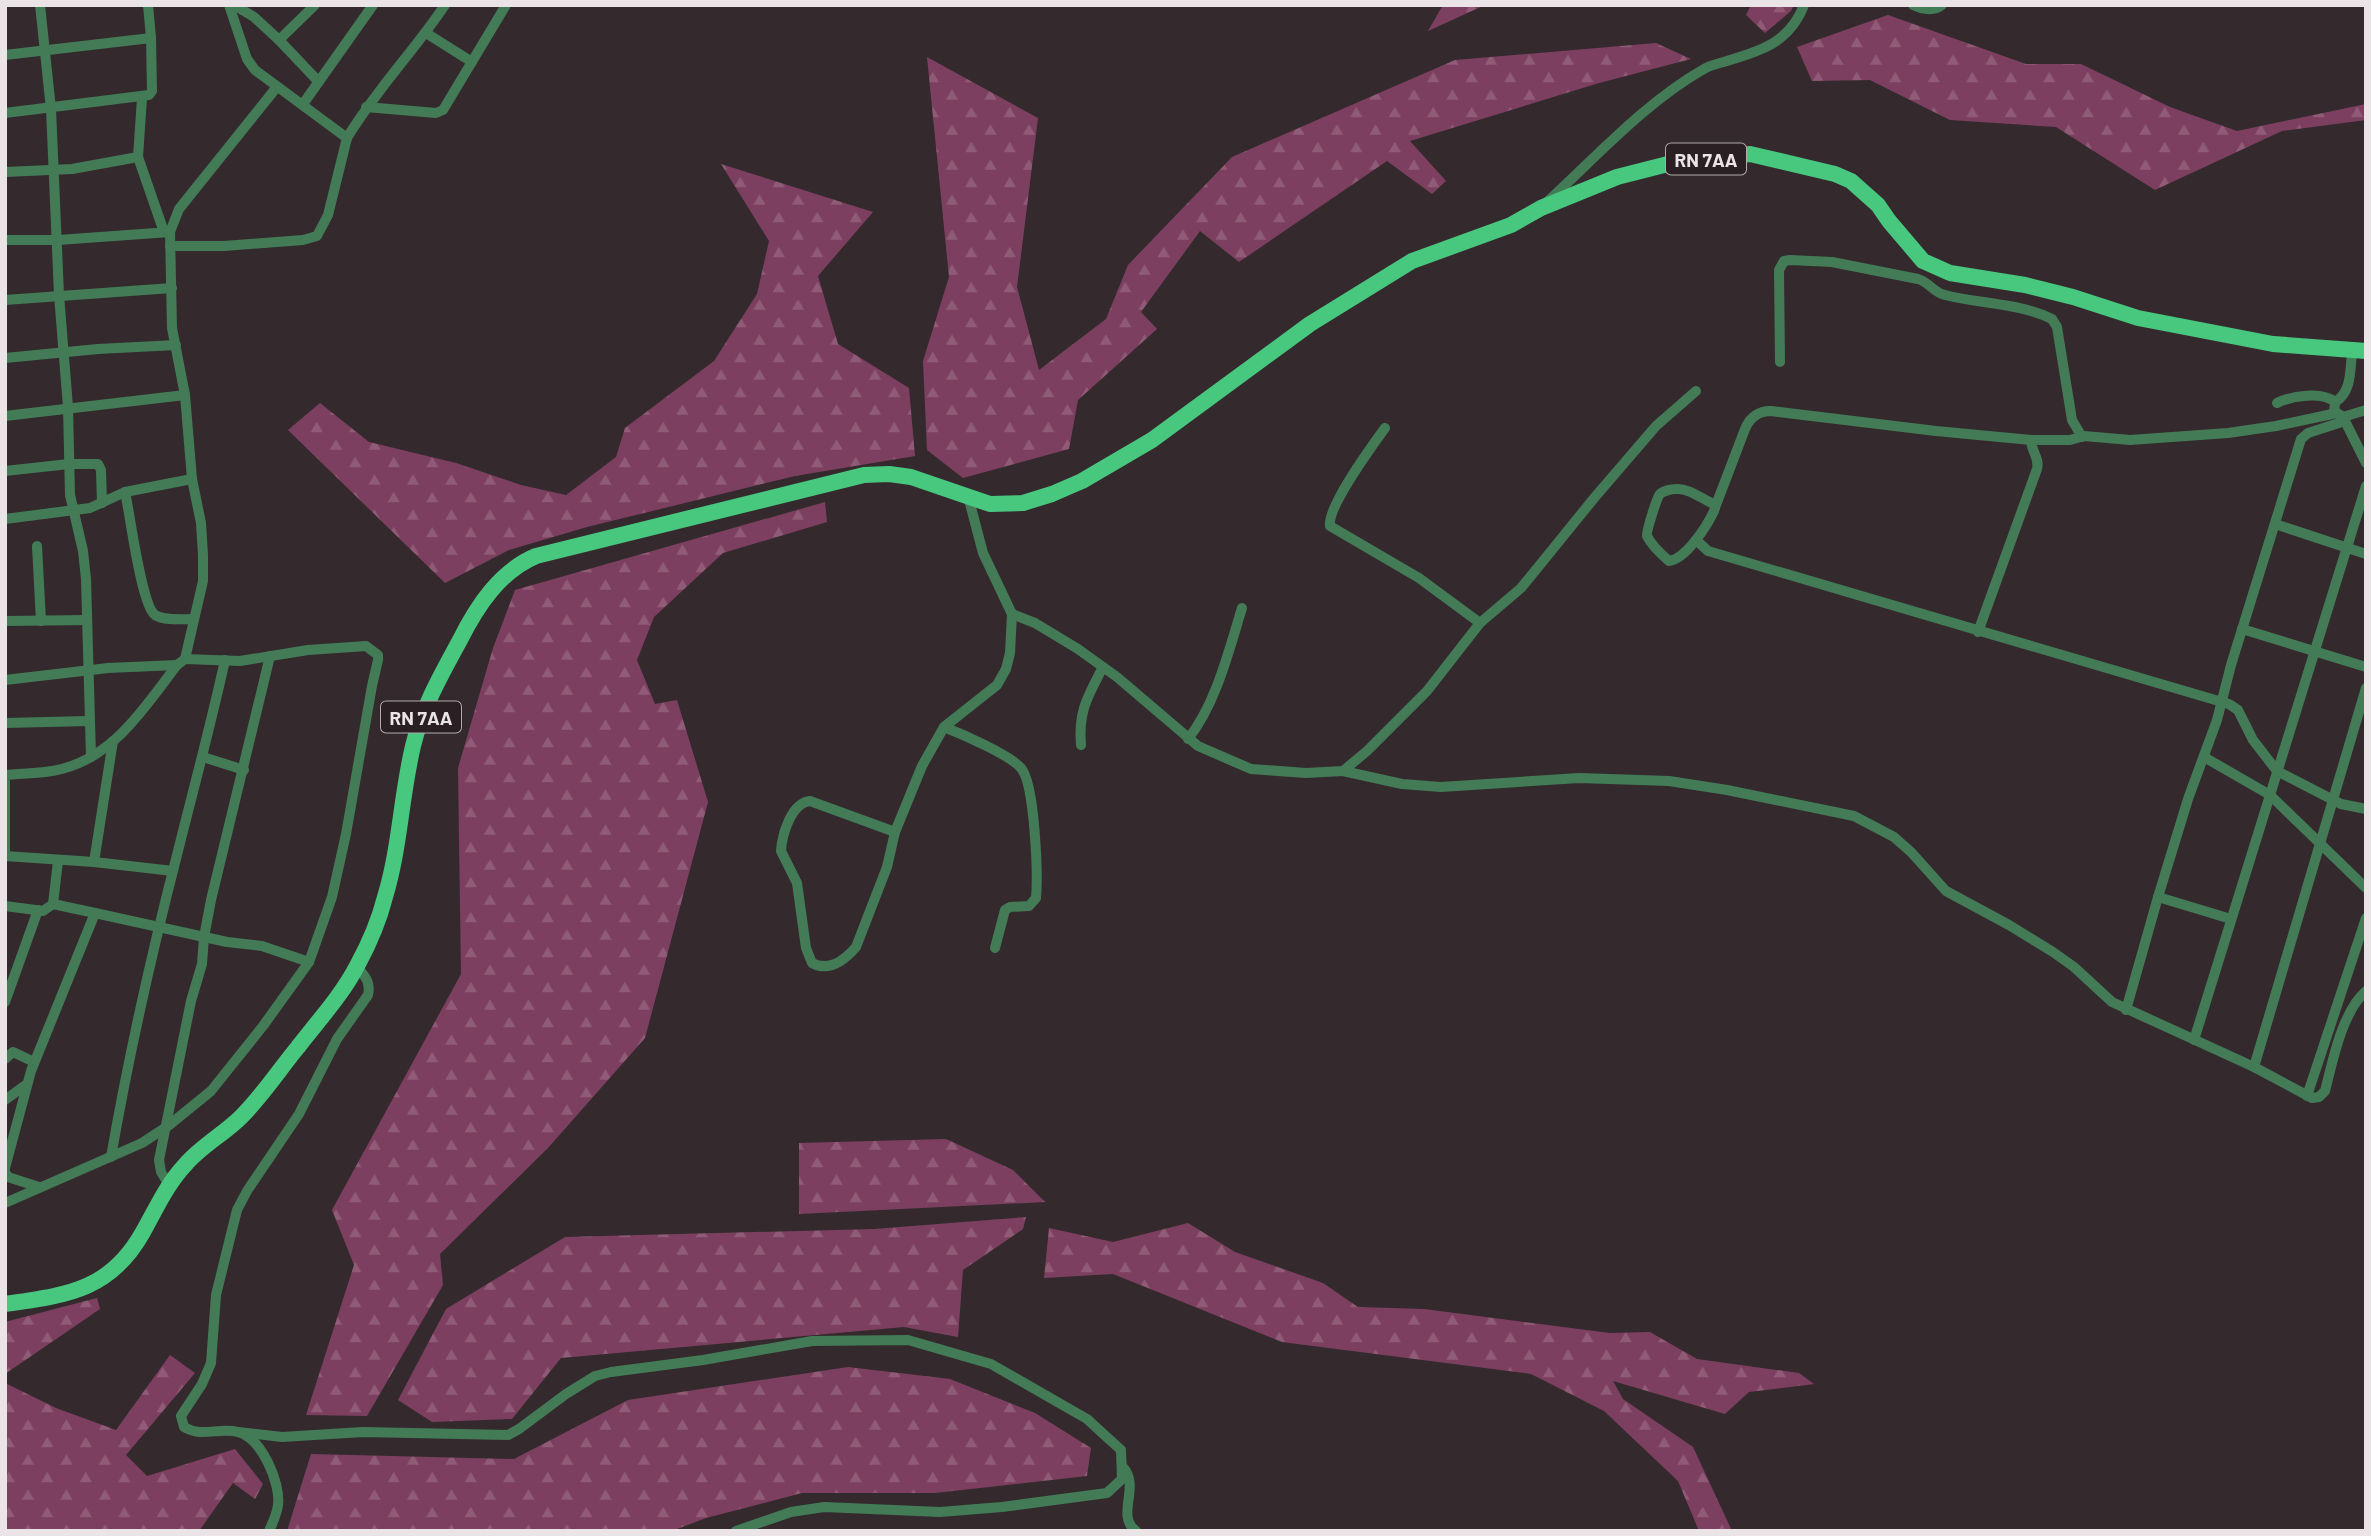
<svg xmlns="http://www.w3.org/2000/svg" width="2371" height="1536" font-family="Barlow,sans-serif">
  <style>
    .forest { fill: url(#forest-firs) }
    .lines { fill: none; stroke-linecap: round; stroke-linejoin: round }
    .street { stroke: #437b57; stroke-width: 10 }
    .primary { stroke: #48c77f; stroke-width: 16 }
    .labels { text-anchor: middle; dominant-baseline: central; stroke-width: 7; stroke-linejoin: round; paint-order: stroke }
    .shield { fill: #2a2024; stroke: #b1a9ac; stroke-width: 2 }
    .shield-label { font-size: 19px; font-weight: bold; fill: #ebe4e7 }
  </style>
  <defs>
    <pattern id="forest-firs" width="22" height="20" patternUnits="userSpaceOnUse" patternTransform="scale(1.75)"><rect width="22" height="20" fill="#7d3f5f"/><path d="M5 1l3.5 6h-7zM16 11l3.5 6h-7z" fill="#905b76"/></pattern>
  </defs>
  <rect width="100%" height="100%" fill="#342a2e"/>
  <g class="forest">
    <polygon points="1443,5 1485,5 1428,31"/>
    <polygon points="1751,5 1794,5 1791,11 1765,33 1746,15"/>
    <polygon points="1888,15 2026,64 2081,64 2170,107 2237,131 2366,104 2366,120 2282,131 2155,190 2056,127 1950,120 1870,80 1812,81 1797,47"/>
    <polygon points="1656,43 1691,59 1599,83 1410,141 1446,181 1432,194 1387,161 1239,262 1200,231 1141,312 1157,329 1078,400 1069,449 963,478 927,450 923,361 949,277 927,57 1038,118 1017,287 1039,370 1106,319 1128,265 1232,157 1455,60"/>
    <polygon points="721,164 873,212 818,276 838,344 909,388 915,456 795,476 587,527 509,550 445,583 288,430 320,403 369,442 456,463 521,485 566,495 616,457 625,428 714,361 757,294 769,241"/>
    <polygon points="825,502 827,522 723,553 654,617 637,660 655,704 677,700 708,802 645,1038 548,1148 440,1254 443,1285 367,1416 306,1415 354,1265 332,1210 461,974 458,768 493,648 515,590"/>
    <polygon points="946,1139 1013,1170 1045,1202 799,1214 799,1143"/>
    <polygon points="1026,1217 1023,1229 963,1270 958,1337 904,1327 561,1358 512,1419 432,1422 398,1400 446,1309 565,1237 874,1229"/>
    <polygon points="1188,1223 1235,1252 1323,1283 1358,1307 1424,1309 1610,1333 1650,1332 1697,1359 1799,1373 1814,1384 1749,1392 1725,1414 1613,1381 1623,1399 1693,1447 1732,1531 1699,1531 1678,1481 1604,1411 1531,1374 1282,1342 1113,1274 1044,1278 1049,1228 1113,1242"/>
    <polygon points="97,1298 100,1309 5,1374 5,1322"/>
    <polygon points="170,1355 195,1373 126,1455 147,1476 235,1449 263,1484 255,1499 233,1483 199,1531 5,1531 5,1383 56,1408 116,1430"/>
    <polygon points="848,1367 950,1379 1035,1413 1091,1448 1087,1476 935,1493 802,1493 706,1518 672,1531 287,1531 311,1454 514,1459 628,1400"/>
  </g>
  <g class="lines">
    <g class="street">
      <polyline points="40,5 51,109 59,295 68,407 70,495 83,551 86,579 91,757"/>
      <polyline points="148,5 151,38"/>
      <polyline points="234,5 254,17 279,40 315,5"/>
      <path d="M1913,5C1921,9 1934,12 1942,5"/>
      <polyline points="426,33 472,62"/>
      <polyline points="279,40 317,80"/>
      <polyline points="5,55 151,38 152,91 149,95 5,113"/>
      <polyline points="142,98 138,157 164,232"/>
      <polyline points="303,104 373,5"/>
      <polyline points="366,107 436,113 443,110 506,5"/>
      <path d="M347,138C376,90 414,51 445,5"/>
      <polyline points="5,172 72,169 138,157"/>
      <path d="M1548,201C1596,157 1647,101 1704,69C1712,64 1722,63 1730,60C1764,50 1790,41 1804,5"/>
      <polyline points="5,240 58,240 170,232"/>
      <polyline points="170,246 224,246 303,240 317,236 328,215 347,138 255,70 247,59 229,5"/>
      <polyline points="5,300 172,288"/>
      <polyline points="5,358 98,349 176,345"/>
      <path d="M1780,362L1779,270L1784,261L1790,260L1832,262L1918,279C1929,282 1934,293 1945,295C1980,304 2020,303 2052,319L2057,327L2072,420L2082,437"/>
      <path d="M2335,402C2352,392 2350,370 2352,352"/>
      <path d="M2277,403C2291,396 2322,391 2335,402L2334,413"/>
      <polyline points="5,416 185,395"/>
      <polyline points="2343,417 2366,410"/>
      <path d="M1385,428C1372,446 1327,507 1330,526L1419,578L1480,623"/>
      <polyline points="5,471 69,464 98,464 101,470 102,503"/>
      <path d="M125,492C130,513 141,605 155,615C164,621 183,619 193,619"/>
      <path d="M1716,505C1703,500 1690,488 1676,489C1671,489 1663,491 1660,494C1657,497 1646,532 1647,536C1651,544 1662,555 1669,561C1686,559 1707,526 1714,511L1716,505L1745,429C1750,417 1758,411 1771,411L1936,431L2031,440H2070L2084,436L2130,440L2228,433L2276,426L2337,413L2343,417L2366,463"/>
      <polyline points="5,519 90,508 125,492 192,479"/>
      <polyline points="2275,524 2366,554"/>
      <polyline points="1696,540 1708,551 2229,704 2238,710 2253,740 2277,771 2341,804 2366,809"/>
      <polyline points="37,546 41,621"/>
      <polyline points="1012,614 1035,623 1078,649 1117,677 1198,746 1251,769 1306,773 1343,771 1367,751 1427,691 1480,623 1521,588 1595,497 1656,426 1696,391"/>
      <polyline points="5,621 87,620"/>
      <polyline points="2242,629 2366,667"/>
      <path d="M1978,632L2037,469C2040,458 2031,451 2031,440"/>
      <polyline points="5,680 108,668 177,665"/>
      <polyline points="5,723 89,721"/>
      <path d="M944,727C962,734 1010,755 1021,768C1035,784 1038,875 1036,898L1029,906L1010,907L1005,910L995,948"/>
      <path d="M1188,739C1216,704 1229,650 1242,608"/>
      <path d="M1081,745C1078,711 1088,696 1103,667"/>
      <polyline points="203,757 244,770"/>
      <polyline points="2204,757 2270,795 2366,888"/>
      <path d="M1343,771L1402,784L1441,787L1579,778L1669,781L1727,790L1854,816L1894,837L1911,852L1946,891L2009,925L2053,952L2074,967L2112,1002L2254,1067L2312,1098L2319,1097L2325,1091C2333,1060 2342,1012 2366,991"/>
      <path d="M5,775C25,773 47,774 65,768C116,754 147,704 177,665L185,659L203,581V555L201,523L192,479L185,395L172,328L170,232L179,209L276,88"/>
      <polyline points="5,782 5,850"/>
      <path d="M895,832L810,801C791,803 782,835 781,851L797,883L806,948L812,963C829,972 844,961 856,947L887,867L895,832L922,766L944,727L997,685L1006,669L1010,653L1012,614L983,553L968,496"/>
      <polyline points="5,856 94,862 173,871"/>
      <polyline points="94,862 113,741"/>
      <polyline points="2158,897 2231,919"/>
      <polyline points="53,904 95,913"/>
      <polyline points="5,906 43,911 53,904 58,861"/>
      <polyline points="5,1002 38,910"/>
      <polyline points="2126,1010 2158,897 2188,799 2217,720 2231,665 2301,439 2308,433 2345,421"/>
      <polyline points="2194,1040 2366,486"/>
      <polyline points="5,1059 13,1052 34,1062"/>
      <polyline points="2254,1067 2366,688"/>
      <polyline points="2307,1096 2366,918"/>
      <polyline points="5,1100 27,1084"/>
      <path d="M111,1157C129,1054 152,952 178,851C194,787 211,724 225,660"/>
      <polyline points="5,1168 31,1071 95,913 227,942 262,946 309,962"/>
      <polyline points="5,1172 8,1177 39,1187"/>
      <polyline points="169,1185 161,1172 159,1160 191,1001 202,964 204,937 211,900 270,656"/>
      <polyline points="5,1203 142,1143 168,1126 211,1091 263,1026 309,962 332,897 346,834 372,686 378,660 378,655 366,646 308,650 240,661 185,659"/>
      <polyline points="238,1432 282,1437 363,1432 508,1435 519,1429 566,1394 595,1376 611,1372 703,1360 812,1341 908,1340 991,1364 1087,1419 1121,1450 1122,1479 1107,1493 1002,1507 940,1512 824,1507 791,1512 736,1531"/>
      <path d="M1123,1467C1141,1487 1115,1515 1136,1531"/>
      <path d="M269,1531C273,1522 277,1514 278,1505C281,1483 261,1437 238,1432C219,1427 202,1438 184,1427L181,1416L202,1384L211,1363L216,1295L237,1210L247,1191L299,1114L337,1039L368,995C371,982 365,976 357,967"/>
    </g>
    <path class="primary" d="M5,1304C67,1295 110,1291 143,1232C156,1209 167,1184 185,1165C201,1146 224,1134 241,1117C263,1095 279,1070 298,1047C318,1021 342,995 357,966C369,944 379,921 385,897C400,848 401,796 413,746C422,708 441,675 460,640C477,606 500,571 536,556L864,475L889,474L911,477L990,504L1023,503L1052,494L1082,481L1152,440L1310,324L1412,261L1511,225L1541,208L1617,177L1668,164L1750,154L1835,174L1851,181L1878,205L1889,221L1923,261L1950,273L2025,285L2073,297L2138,318L2273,344L2366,351"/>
  </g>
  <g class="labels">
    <g class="shield">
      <rect x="1666" y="143.5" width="80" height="31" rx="5"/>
      <rect x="381" y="701.5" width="80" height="31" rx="5"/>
    </g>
    <g class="shield-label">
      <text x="1706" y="159">RN 7AA</text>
      <text x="421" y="717">RN 7AA</text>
    </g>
  </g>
  <rect width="2371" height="1536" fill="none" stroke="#ebe4e7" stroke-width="14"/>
</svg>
